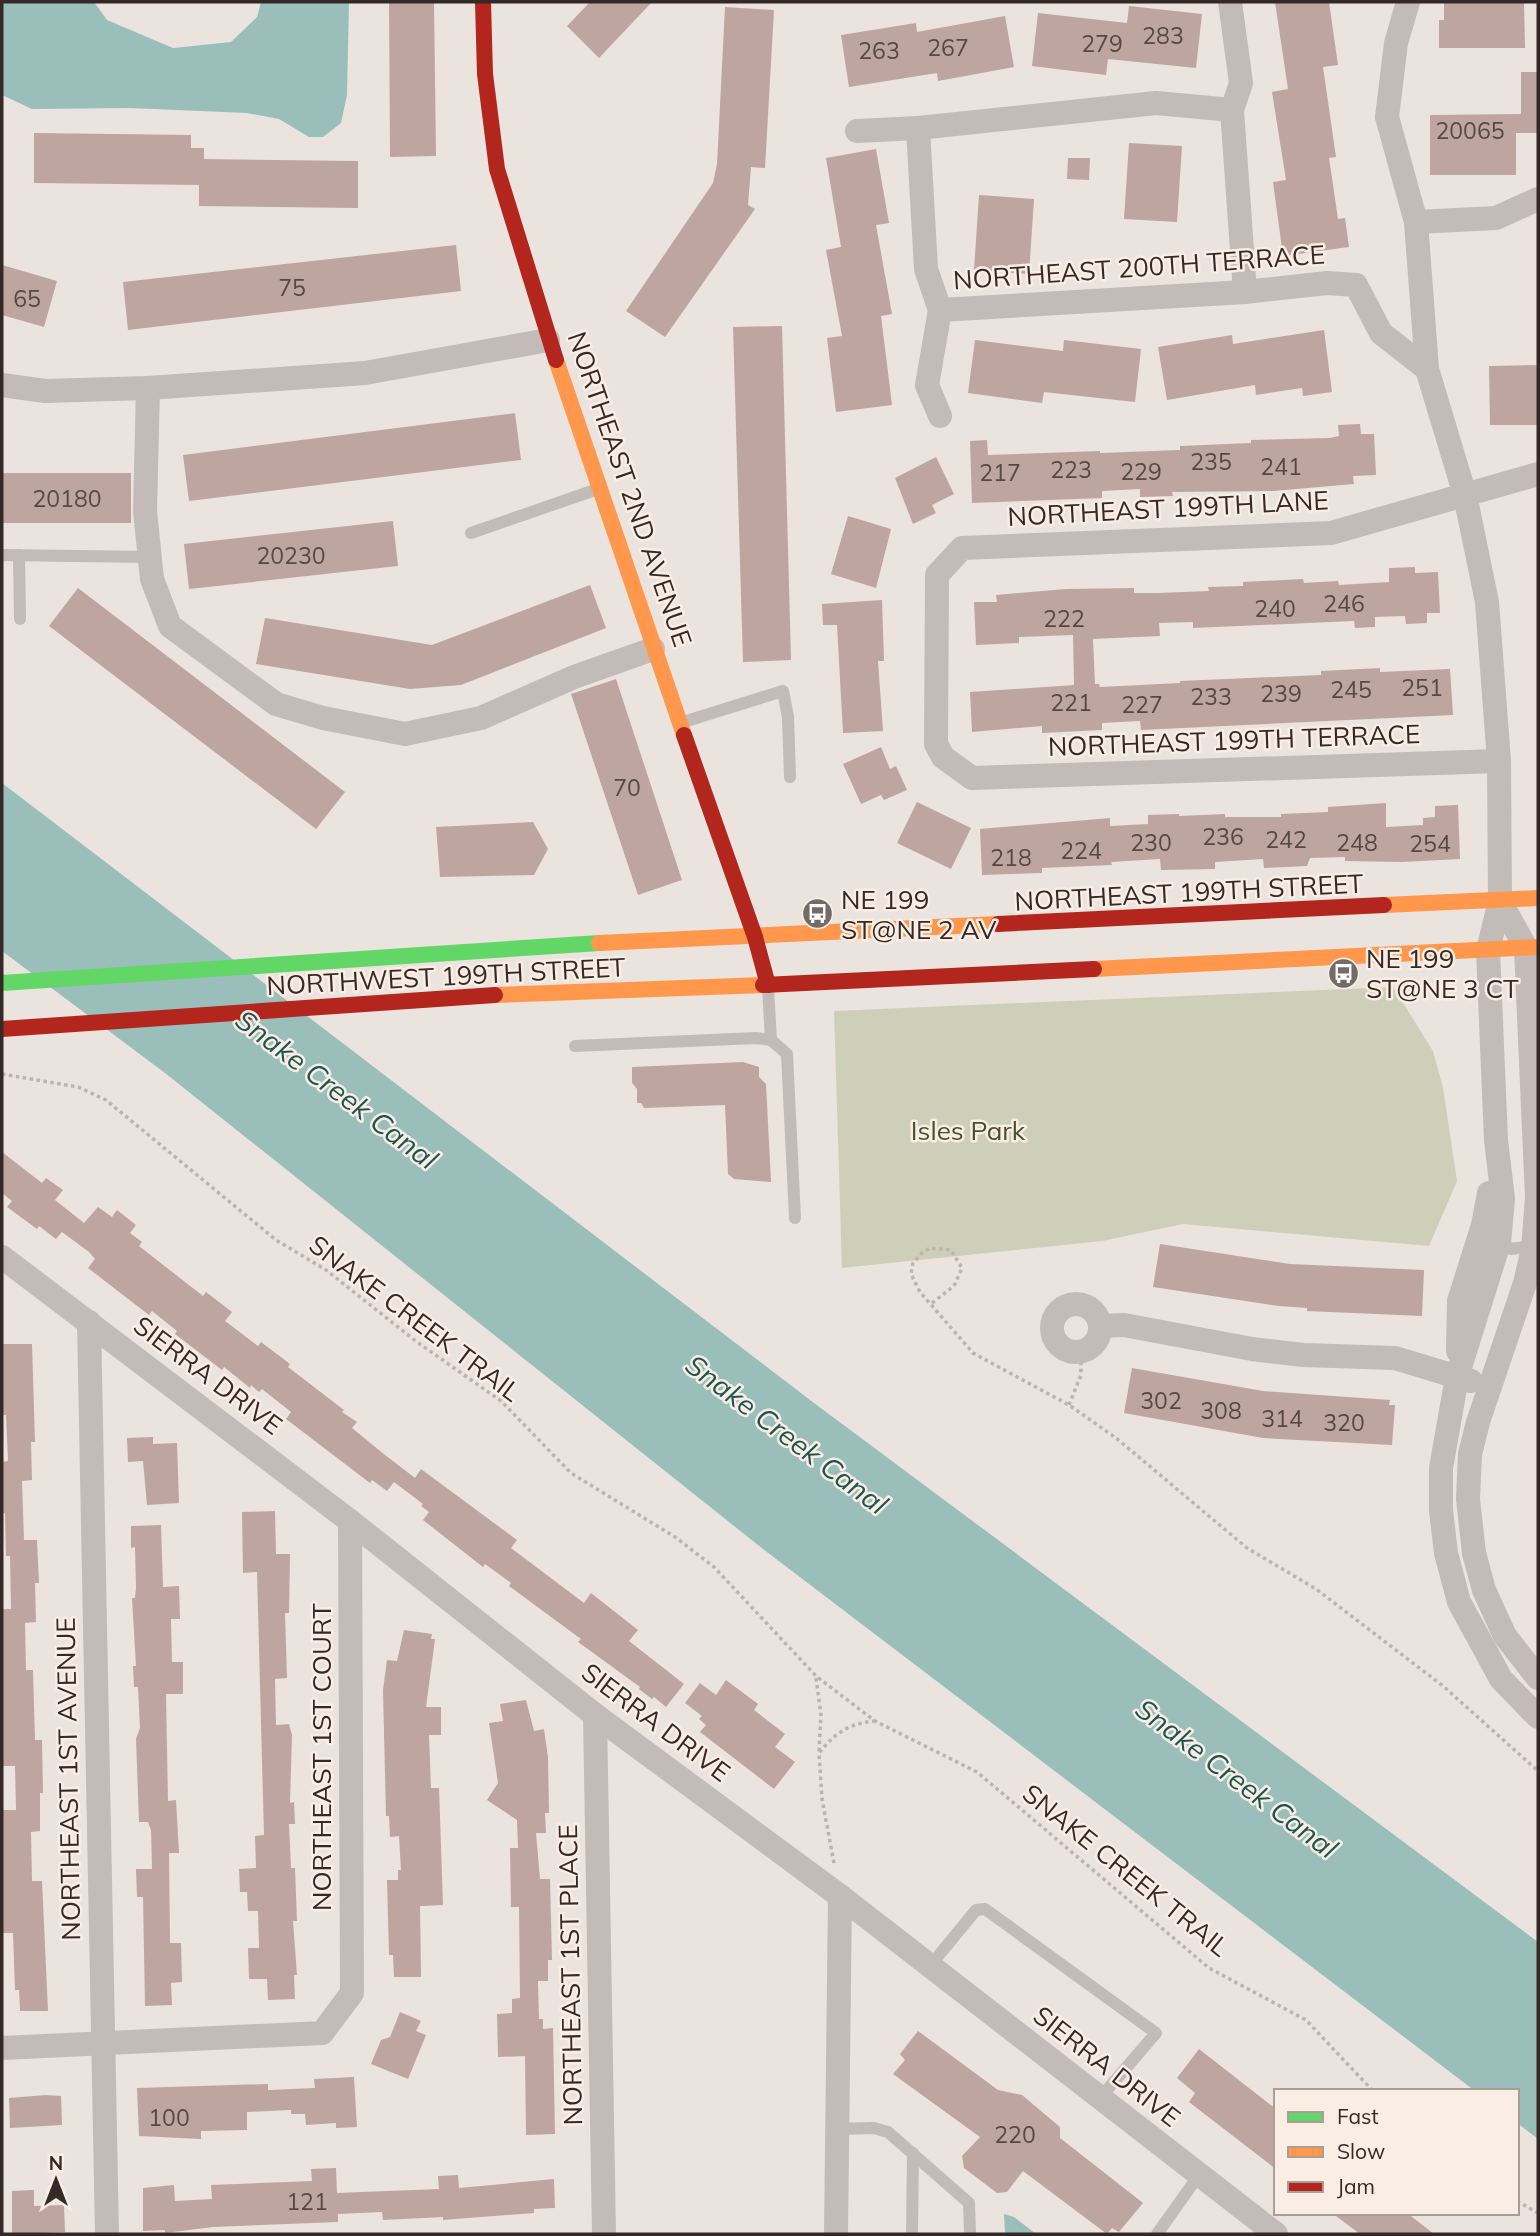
<svg xmlns="http://www.w3.org/2000/svg" width="1540" height="2236" font-family="Mulish,sans-serif">
  <style>
    .green { fill: #cecfb8 }
    .water { fill: #9abeba }
    .building { fill: #bfa59f }
    .lines { fill: none; stroke-linecap: round; stroke-linejoin: round }
    .path { stroke: #bcb4af; stroke-width: 3.5; stroke-dasharray: 3.5 3.5; stroke-linecap: butt }
    .lane { stroke: #c3bbb7; stroke-width: 12 }
    .street { stroke: #c3bbb7; stroke-width: 24 }
    .fast { stroke: #63d668; stroke-width: 16 }
    .slow { stroke: #ff974d; stroke-width: 16 }
    .jam { stroke: #b3261e; stroke-width: 16 }
    .labels { text-anchor: middle; dominant-baseline: central; stroke-width: 5; stroke-linejoin: round; paint-order: stroke }
    .number-label { font-size: 23px; fill: #574844 }
    .street-label { font-size: 26px; fill: #342926; stroke: #f9ede4 }
    .poi-label { font-size: 26px; fill: #342926; stroke: #f9ede4; text-anchor: start }
    .park-label { font-size: 26px; fill: #48522a; stroke: #f9ede4 }
    .water-label { font-size: 28px; font-style: italic; fill: #1c5552; stroke: #f9ede4 }
  </style>
  <rect width="100%" height="100%" fill="#ebe3de"/>
  <polygon class="green" points="1393,987 1433,1051 1443,1088 1457,1181 1429,1246 1183,1224 1102,1241 842,1268 834,1011"/>
  <g class="water">
    <polygon points="2,2 94,2 107,20 173,48 231,42 257,17 261,2 349,2 347,95 341,123 323,137 309,137 279,119 247,113 130,108 32,109 2,95"/>
    <polygon points="2,783 814,1403 1538,1942 1538,2139 1517,2123 1517,2091 1475,2091 763,1549 165,1073 2,951"/>
    <polygon points="1004,2214 1014,2217 1036,2234 1005,2234"/>
  </g>
  <g class="building">
    <polygon points="389,2 434,2 436,156 390,157"/>
    <polygon points="590,2 652,2 599,58 567,26"/>
    <polygon points="1275,2 1329,2 1338,65 1323,67 1336,157 1329,158 1338,219 1345,218 1349,247 1283,256 1273,182 1286,180 1272,92 1288,89"/>
    <polygon points="1444,2 1524,2 1525,48 1439,48 1439,20 1444,20"/>
    <polygon points="1129,6 1202,14 1196,68 1108,59 1106,75 1032,66 1038,13 1127,23"/>
    <polygon points="725,7 774,10 765,168 751,167 748,205 755,209 665,337 626,311 713,183 717,164"/>
    <polygon points="1005,16 1014,67 938,81 937,73 849,87 841,35 916,23 917,32"/>
    <polygon points="1521,72 1538,72 1538,133 1516,133 1516,175 1430,175 1430,115 1521,114"/>
    <polygon points="34,133 191,135 191,148 204,148 204,159 358,161 358,208 199,206 199,185 34,183"/>
    <polygon points="1129,143 1182,146 1177,222 1124,219"/>
    <polygon points="876,149 889,223 876,225 892,314 881,316 892,405 836,412 827,338 842,336 826,250 841,247 826,158"/>
    <polygon points="1068,158 1090,158 1089,180 1067,179"/>
    <polygon points="979,195 1034,199 1029,274 974,270"/>
    <polygon points="456,245 461,291 128,330 123,282"/>
    <polygon points="2,265 57,281 44,327 2,315"/>
    <polygon points="782,326 791,660 743,662 733,327"/>
    <polygon points="1324,330 1332,392 1303,396 1302,388 1256,395 1255,385 1167,400 1158,347 1232,335 1233,344"/>
    <polygon points="975,340 1063,351 1064,340 1141,349 1135,402 1044,392 1042,403 968,393"/>
    <polygon points="1538,365 1538,425 1490,425 1489,366"/>
    <polygon points="515,413 521,460 189,501 183,455"/>
    <polygon points="1360,424 1361,434 1374,434 1376,475 1353,476 1354,484 1273,491 1172,492 1173,496 1140,497 1140,489 1102,491 1102,498 972,503 970,441 987,440 988,455 1100,451 1100,453 1180,450 1180,446 1251,443 1251,440 1330,438 1339,436 1338,425"/>
    <polygon points="936,457 954,494 932,505 936,513 913,524 895,478"/>
    <rect x="2" y="473" width="129" height="50"/>
    <polygon points="848,516 891,529 876,588 831,574"/>
    <polygon points="393,521 398,566 189,589 184,544"/>
    <polygon points="1415,567 1415,573 1438,572 1440,613 1427,613 1427,623 1406,624 1405,616 1375,617 1375,627 1355,628 1354,621 1193,628 1193,622 1159,623 1160,636 1093,639 1095,684 1099,684 1100,687 1180,683 1180,681 1321,675 1321,671 1380,668 1380,672 1450,669 1453,715 1141,730 1140,721 1102,723 1102,730 1042,733 1042,726 972,732 970,692 1074,685 1073,635 1019,637 1019,643 976,645 974,602 997,602 996,595 1066,589 1134,588 1134,593 1158,593 1209,591 1208,587 1243,586 1243,582 1303,579 1304,583 1338,581 1339,585 1389,582 1389,568"/>
    <polygon points="590,585 606,628 461,685 410,689 256,664 265,618 432,645"/>
    <polygon points="78,588 345,792 316,829 49,626"/>
    <polygon points="882,600 884,661 878,661 883,731 843,733 837,625 823,625 822,604"/>
    <polygon points="616,679 682,880 638,895 571,694"/>
    <polygon points="881,747 890,769 896,766 907,790 884,800 881,795 861,804 843,764"/>
    <polygon points="917,802 971,828 951,869 897,843"/>
    <polygon points="1386,803 1386,827 1423,825 1423,818 1435,817 1435,806 1458,805 1460,859 1402,862 1345,861 1345,857 1310,858 1307,866 1264,868 1263,859 1215,862 1215,869 1161,870 1160,859 1111,862 1112,865 1042,868 1042,873 982,875 980,829 1110,818 1110,826 1148,824 1148,815 1179,814 1179,816 1225,814 1225,817 1281,817 1281,814 1328,812 1328,807"/>
    <polygon points="533,822 548,849 534,875 440,877 436,827"/>
    <polygon points="743,1062 759,1067 759,1077 766,1084 771,1182 734,1179 728,1174 725,1105 644,1108 641,1103 637,1103 637,1089 632,1083 632,1067"/>
    <polygon points="2,1152 42,1183 46,1178 63,1190 55,1200 84,1223 98,1207 112,1217 117,1210 136,1225 130,1233 142,1242 139,1246 203,1296 206,1292 232,1312 225,1321 258,1346 261,1342 290,1364 288,1367 344,1410 342,1412 357,1422 352,1428 385,1455 415,1478 421,1469 517,1540 511,1548 584,1603 591,1593 638,1630 629,1641 684,1684 666,1707 654,1697 652,1699 639,1689 640,1687 585,1647 578,1642 581,1639 509,1586 511,1583 485,1564 483,1567 423,1520 429,1512 421,1506 423,1504 394,1482 387,1491 372,1480 370,1483 286,1419 291,1412 262,1389 259,1392 251,1385 250,1388 224,1367 222,1370 175,1334 177,1331 152,1311 149,1315 88,1268 95,1259 89,1252 62,1232 56,1239 39,1226 37,1229 7,1207 12,1201 2,1193"/>
    <polygon points="1160,1244 1290,1264 1424,1270 1422,1316 1307,1311 1307,1308 1279,1306 1153,1287"/>
    <polygon points="2,1344 32,1344 35,1442 31,1442 32,1480 22,1481 24,1540 37,1540 39,1583 35,1583 36,1622 25,1623 26,1670 33,1670 35,1740 42,1740 43,1793 40,1793 40,1831 31,1832 32,1881 42,1881 48,2011 20,2011 19,1990 15,1990 13,1933 2,1933 2,1810 16,1810 15,1766 2,1766 2,1609 11,1609 10,1556 6,1556 5,1513 2,1514 2,1462 8,1461 6,1415 2,1415"/>
    <polygon points="1132,1368 1263,1391 1390,1400 1389,1405 1395,1405 1392,1445 1263,1438 1124,1413"/>
    <polygon points="153,1437 153,1444 177,1443 179,1503 147,1505 143,1461 128,1462 127,1438"/>
    <polygon points="275,1511 276,1554 290,1554 289,1613 285,1613 287,1678 275,1679 276,1725 289,1724 292,1735 290,1803 294,1802 295,1824 289,1824 291,1868 295,1868 297,1921 293,1921 297,1975 294,1975 295,1999 268,2000 267,1979 249,1979 248,1948 259,1948 258,1911 248,1911 247,1892 240,1892 239,1869 256,1868 255,1836 264,1835 257,1572 243,1573 242,1512"/>
    <polygon points="161,1525 163,1587 179,1586 180,1619 171,1619 172,1662 183,1662 183,1694 166,1694 168,1801 176,1800 179,1853 169,1853 170,1943 181,1943 182,1982 171,1983 172,2005 145,2006 143,1897 137,1897 136,1869 152,1869 151,1830 148,1822 139,1822 136,1739 140,1728 138,1687 134,1687 133,1666 136,1666 132,1598 135,1598 136,1588 135,1547 131,1548 131,1526"/>
    <polygon points="404,1630 432,1634 431,1639 435,1639 426,1707 441,1707 441,1735 429,1735 431,1788 439,1788 443,1905 420,1906 421,1977 394,1977 393,1955 389,1955 387,1880 398,1880 398,1870 401,1870 399,1836 390,1837 389,1816 386,1816 383,1690 387,1660 397,1661"/>
    <polygon points="726,1680 758,1704 754,1710 785,1734 775,1747 795,1762 774,1789 700,1732 706,1725 699,1719 702,1716 685,1703 700,1683 716,1695"/>
    <polygon points="526,1700 534,1731 544,1729 548,1757 549,1813 545,1813 546,1833 536,1833 540,1879 550,1879 552,1960 548,1960 548,1981 538,1981 539,2019 543,2019 543,2029 553,2028 555,2134 526,2135 525,2056 498,2057 497,2014 512,2013 512,1999 520,1998 519,1907 511,1907 510,1848 518,1848 517,1820 487,1800 498,1783 489,1723 503,1721 500,1704"/>
    <polygon points="400,2012 421,2021 416,2031 426,2035 408,2079 371,2064 381,2040 390,2037"/>
    <polygon points="918,2031 998,2090 1022,2095 1060,2127 1060,2138 1143,2203 1119,2232 1112,2228 1107,2234 1023,2171 1007,2192 997,2193 964,2168 962,2156 980,2137 893,2074 905,2060 900,2054"/>
    <polygon points="1199,2049 1276,2109 1276,2169 1189,2102 1195,2093 1177,2078"/>
    <polygon points="354,2077 357,2127 336,2128 336,2123 306,2125 305,2114 291,2114 291,2110 247,2112 247,2130 201,2131 201,2139 139,2136 137,2088 268,2084 268,2090 315,2088 314,2079"/>
    <polygon points="46,2095 61,2096 62,2125 10,2128 9,2098"/>
    <polygon points="336,2168 337,2193 439,2189 438,2176 458,2175 459,2188 554,2179 555,2208 534,2209 534,2213 443,2220 443,2217 383,2220 382,2212 338,2214 338,2222 213,2227 165,2233 165,2230 143,2231 143,2188 174,2185 175,2201 212,2199 211,2185 312,2181 311,2169"/>
    <polygon points="34,2190 34,2206 64,2205 65,2232 12,2234 12,2191"/>
    <polygon points="1332,2213 1407,2213 1434,2234 1360,2234"/>
  </g>
  <g class="lines">
    <g class="path">
      <polyline points="2,1074 78,1087 106,1100 276,1240 326,1270 417,1342 501,1401 571,1473 675,1537 714,1567 816,1676 875,1721 977,1772 1209,1968 1306,2020 1373,2091"/>
      <polyline points="932,1303 954,1286 962,1268 951,1250 930,1248 922,1253 913,1263 911,1274 920,1292 973,1353 1069,1405 1116,1438 1247,1548 1316,1589 1443,1686 1538,1771"/>
      <polyline points="1069,1405 1081,1375 1081,1362"/>
      <polyline points="816,1678 821,1715 819,1751"/>
      <path d="M834,1863L822,1799L819,1753C835,1733 848,1724 874,1721"/>
      <polyline points="1517,2201 1538,2213"/>
    </g>
    <g class="lane">
      <polyline points="471,533 598,489"/>
      <polyline points="2,555 150,557"/>
      <polyline points="19,555 20,619"/>
      <polyline points="680,723 783,691 788,717 790,777"/>
      <polyline points="768,988 771,1040"/>
      <polyline points="575,1046 756,1038 771,1040 787,1054 795,1218"/>
      <polyline points="1499,1243 1510,1249 1533,1246"/>
      <polyline points="930,1966 976,1910 985,1909 1156,2033 1100,2098"/>
      <polyline points="837,2129 874,2128 888,2132 969,2203 970,2234"/>
      <polyline points="912,2234 913,2153"/>
      <polyline points="1157,2234 1199,2175"/>
    </g>
    <g class="street">
      <polyline points="1230,2 1241,83 1232,110 1245,292"/>
      <polyline points="1408,2 1396,43 1387,117 1416,222 1427,369 1465,495 1487,602 1499,761 1500,901 1488,950 1496,1140 1503,1199 1499,1243 1457,1377 1441,1468 1441,1510 1446,1553 1459,1602 1501,1679 1538,1717"/>
      <polyline points="918,128 926,269 940,310 927,385 940,416"/>
      <polyline points="857,131 918,128 1156,103 1232,110"/>
      <polyline points="1416,222 1496,218 1538,199"/>
      <polyline points="940,310 1245,292 1327,283 1356,285 1381,333 1427,369"/>
      <polyline points="2,385 45,391 148,388 365,373 548,340"/>
      <polyline points="148,388 145,511 152,579 170,626 276,704 323,718 405,734 481,718 574,677 653,649"/>
      <polyline points="1499,761 972,778 943,757 936,744 937,575 962,548 1331,533 1538,474"/>
      <polyline points="1500,901 1526,948 1537,1198 1533,1249 1525,1283 1478,1422 1470,1454 1468,1499 1474,1553 1484,1590 1505,1636 1538,1678"/>
      <polyline points="2,1257 350,1521 595,1715 840,1896 1276,2234"/>
      <circle cx="1076" cy="1328" r="24"/>
      <polyline points="89,1322 107,2234"/>
      <polyline points="1100,1326 1124,1325 1252,1349 1303,1355 1395,1358 1471,1381"/>
      <polyline points="1458,1351 1459,1301 1483,1225 1489,1193"/>
      <polyline points="595,1715 604,2234"/>
      <polyline points="2,2048 322,2033 352,1993 350,1521"/>
      <polyline points="836,2234 840,1896"/>
    </g>
    <polyline class="fast" points="2,983 599,943"/>
    <g class="slow">
      <polyline points="556,360 684,735"/>
      <polyline points="1384,905 1538,898"/>
      <polyline points="599,943 998,924"/>
      <polyline points="1094,969 1538,947"/>
      <polyline points="495,995 763,985"/>
    </g>
    <g class="jam">
      <polyline points="483,2 485,74 497,169 556,360"/>
      <polyline points="684,735 755,937 768,985"/>
      <polyline points="998,924 1384,905"/>
      <polyline points="763,985 1094,969"/>
      <polyline points="2,1029 495,995"/>
    </g>
  </g>
  <defs>
    <symbol id="bus-disc" viewBox="-11 -11 22 22"><circle r="9.5" fill="#746a66" stroke="#f9ede4"/><path d="M-5-6H5V4H4V6H2V4H-2V6H-4V4H-5ZM-3.5-4V0h7V-4ZM-3.5 1.2v1.5H-2V1.2ZM2 1.2v1.5H3.5V1.2Z" fill="#fff"/></symbol>
  </defs>
  <g fill-rule="evenodd">
    <use href="#bus-disc" x="800" y="896" width="35" height="35"/>
    <use href="#bus-disc" x="1326" y="956" width="35" height="35"/>
  </g>
  <g class="labels">
    <g class="number-label">
      <text x="1163" y="35">283</text>
      <text x="1102" y="43">279</text>
      <text x="948" y="47">267</text>
      <text x="879" y="50">263</text>
      <text x="1470" y="130">20065</text>
      <text x="292" y="287">75</text>
      <text x="27" y="298">65</text>
      <text x="1211" y="461">235</text>
      <text x="1281" y="466">241</text>
      <text x="1071" y="469">223</text>
      <text x="1141" y="471">229</text>
      <text x="1000" y="472">217</text>
      <text x="67" y="498">20180</text>
      <text x="291" y="555">20230</text>
      <text x="1344" y="603">246</text>
      <text x="1275" y="608">240</text>
      <text x="1064" y="618">222</text>
      <text x="1422" y="687">251</text>
      <text x="1351" y="689">245</text>
      <text x="1281" y="693">239</text>
      <text x="1211" y="696">233</text>
      <text x="1071" y="702">221</text>
      <text x="1142" y="704">227</text>
      <text x="627" y="787">70</text>
      <text x="1223" y="836">236</text>
      <text x="1286" y="839">242</text>
      <text x="1151" y="842">230</text>
      <text x="1357" y="842">248</text>
      <text x="1430" y="843">254</text>
      <text x="1081" y="850">224</text>
      <text x="1011" y="857">218</text>
      <text x="1161" y="1400">302</text>
      <text x="1221" y="1410">308</text>
      <text x="1282" y="1418">314</text>
      <text x="1344" y="1422">320</text>
      <text x="169" y="2117">100</text>
      <text x="1015" y="2134">220</text>
      <text x="307" y="2201">121</text>
    </g>
    <g class="street-label">
      <text transform="translate(1139 267) rotate(-4)">NORTHEAST 200TH TERRACE</text>
      <text transform="translate(630 489) rotate(71)">NORTHEAST 2ND AVENUE</text>
      <text transform="translate(1168 508) rotate(-3)">NORTHEAST 199TH LANE</text>
      <text transform="translate(1234 740) rotate(-2)">NORTHEAST 199TH TERRACE</text>
      <text transform="translate(1189 892) rotate(-3)">NORTHEAST 199TH STREET</text>
      <text transform="translate(446 976) rotate(-3)">NORTHWEST 199TH STREET</text>
      <text transform="translate(415 1318) rotate(37)">SNAKE CREEK TRAIL</text>
      <text transform="translate(208 1375) rotate(37)">SIERRA DRIVE</text>
      <text transform="translate(656 1722) rotate(37)">SIERRA DRIVE</text>
      <text transform="translate(321 1757) rotate(-90)">NORTHEAST 1ST COURT</text>
      <text transform="translate(68 1779) rotate(-91)">NORTHEAST 1ST AVENUE</text>
      <text transform="translate(1126 1870) rotate(39)">SNAKE CREEK TRAIL</text>
      <text transform="translate(570 1975) rotate(-91)">NORTHEAST 1ST PLACE</text>
      <text transform="translate(1107 2066) rotate(38)">SIERRA DRIVE</text>
    </g>
    <g class="poi-label">
      <text x="841" y="899">NE 199<tspan x="841" dy="30">ST@NE 2 AV</tspan></text>
      <text x="1366" y="958">NE 199<tspan x="1366" dy="30">ST@NE 3 CT</tspan></text>
    </g>
    <g class="park-label">
      <text x="968" y="1130">Isles Park</text>
    </g>
    <g class="water-label">
      <text transform="translate(337 1089) rotate(37)">Snake Creek Canal</text>
      <text transform="translate(787 1434) rotate(37)">Snake Creek Canal</text>
      <text transform="translate(1237 1778) rotate(37)">Snake Creek Canal</text>
    </g>
  </g>
  <rect width="1540" height="2236" fill="none" stroke="#342926" stroke-width="7"/>
  <rect x="1274" y="2089" width="245" height="126" fill="#f9ede4" stroke="#aa9f98" stroke-width="2"/>
  <rect x="1288" y="2112" width="35" height="10" fill="#63d668" stroke="#aa9f98" stroke-width="2"/>
  <text x="1337" y="2124" font-size="21" fill="#342926">Fast</text>
  <rect x="1288" y="2147" width="35" height="10" fill="#ff974d" stroke="#aa9f98" stroke-width="2"/>
  <text x="1337" y="2159" font-size="21" fill="#342926">Slow</text>
  <rect x="1288" y="2182" width="35" height="10" fill="#b3261e" stroke="#aa9f98" stroke-width="2"/>
  <text x="1337" y="2194" font-size="21" fill="#342926">Jam</text>
  <g transform="translate(56 2180)" stroke="#f9ede4" stroke-width="5" paint-order="stroke">
  <path d="M0-5L12 26L0 18L-12 26Z" fill="#342926"/>
  <text y="-10" font-size="19" font-weight="bold" text-anchor="middle" fill="#342926">N</text>
  </g>
</svg>
